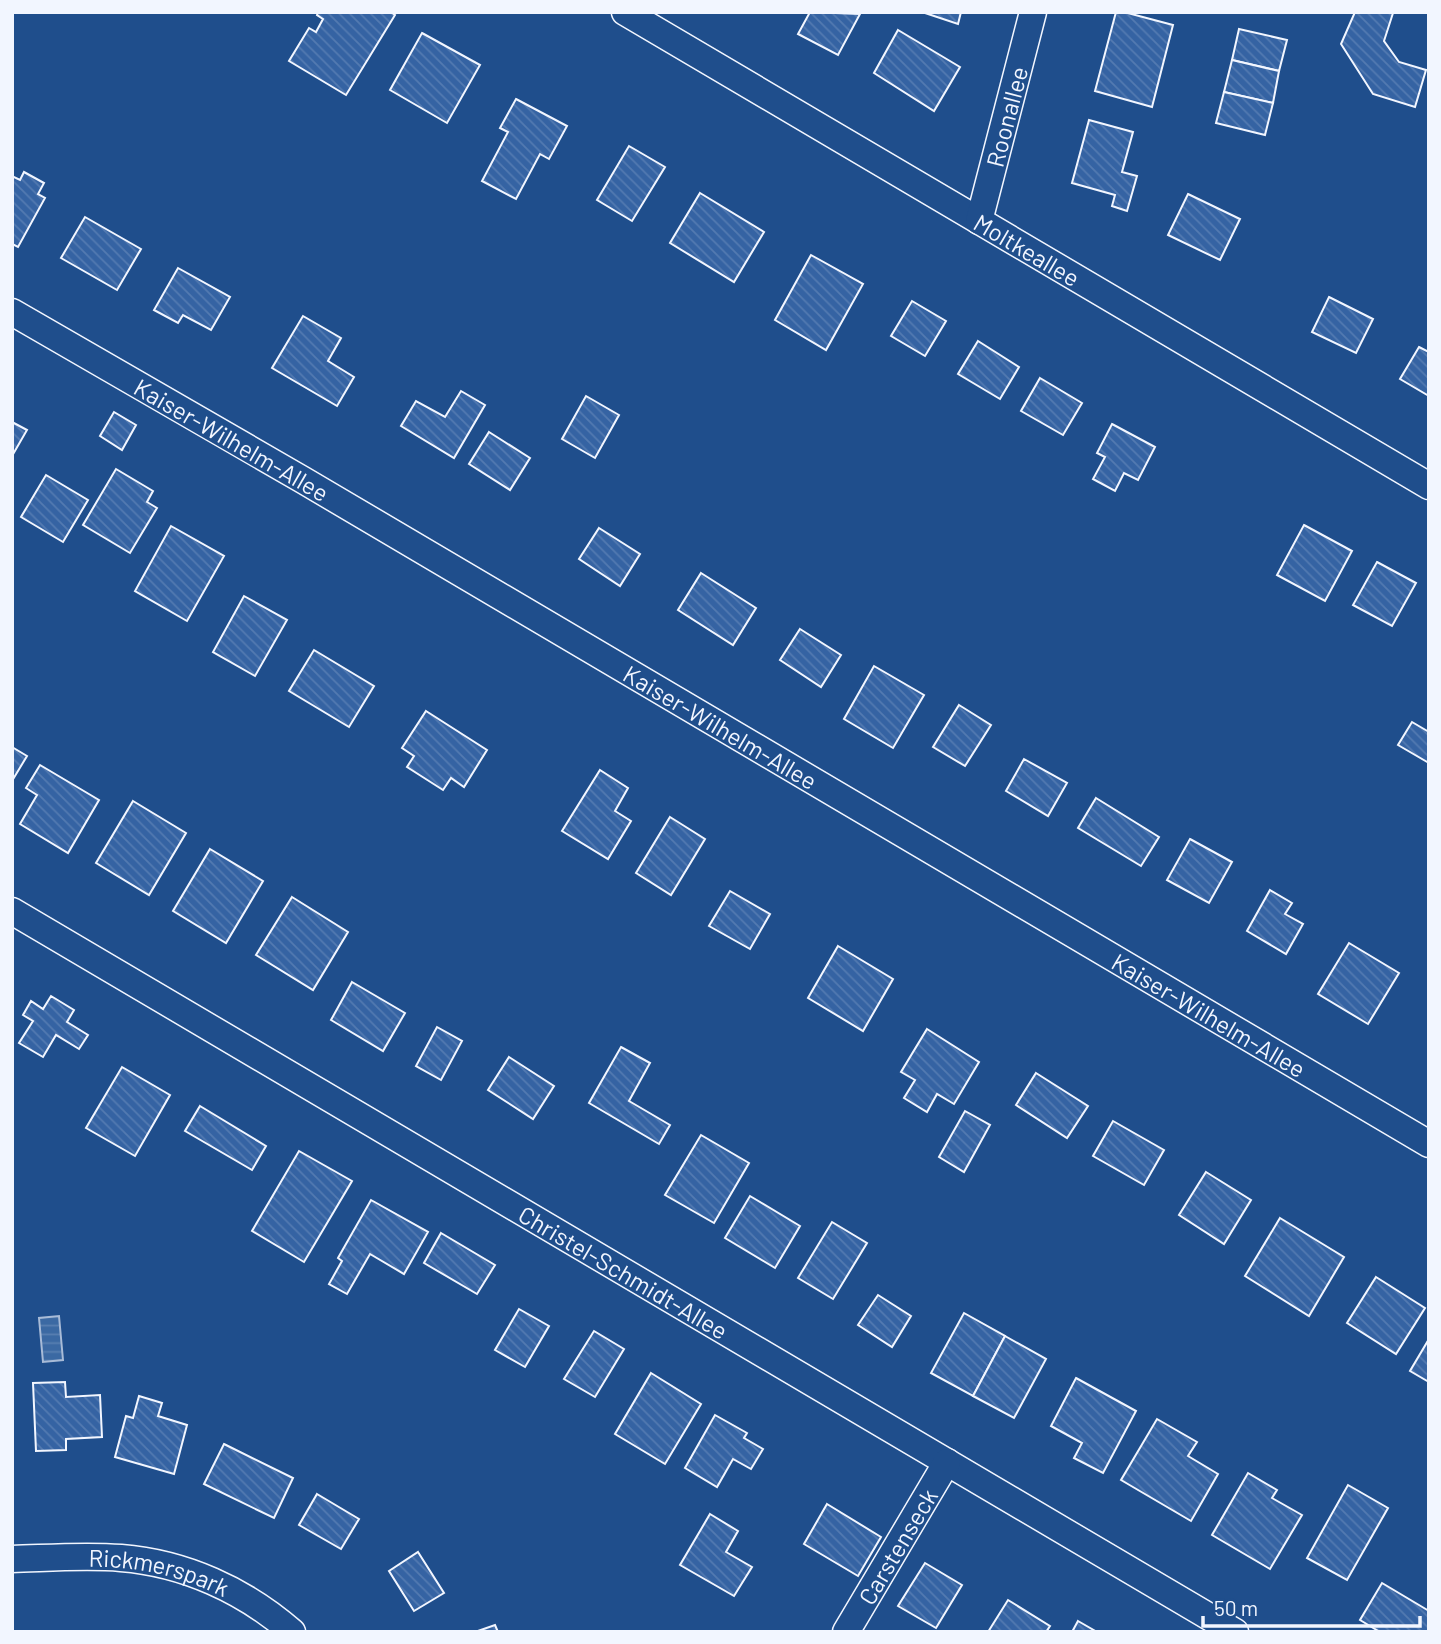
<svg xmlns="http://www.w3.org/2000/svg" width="1441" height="1644" font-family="Barlow,sans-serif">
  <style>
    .water { fill: url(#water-rules); stroke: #a8bbd7; stroke-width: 2 }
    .building { fill: url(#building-back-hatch); stroke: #f2f6ff; stroke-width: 2 }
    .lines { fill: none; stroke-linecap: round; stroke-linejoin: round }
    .street-casing { stroke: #f2f6ff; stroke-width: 29 }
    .street { stroke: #1f4e8c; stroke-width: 26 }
    .labels { text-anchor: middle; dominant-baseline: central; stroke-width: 5; stroke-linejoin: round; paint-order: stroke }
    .street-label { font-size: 24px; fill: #f2f6ff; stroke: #1f4e8c }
  </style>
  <defs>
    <pattern id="water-rules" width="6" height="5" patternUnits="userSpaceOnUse" patternTransform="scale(1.75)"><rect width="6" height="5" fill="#3b69a3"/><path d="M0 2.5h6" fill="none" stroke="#587fb1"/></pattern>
    <pattern id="building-back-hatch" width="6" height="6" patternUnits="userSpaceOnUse" patternTransform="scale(1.75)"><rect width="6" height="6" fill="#3563a3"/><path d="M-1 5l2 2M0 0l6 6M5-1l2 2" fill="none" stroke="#537ab1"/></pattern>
  </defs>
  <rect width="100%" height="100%" fill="#1f4e8c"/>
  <polygon class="water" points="59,1316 63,1360 43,1362 39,1318"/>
  <g class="building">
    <polygon points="318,12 391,12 395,15 346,95 289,61 309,28 316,32 323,19 317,15"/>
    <polygon points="810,12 860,14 838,55 798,34"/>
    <polygon points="922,12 961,12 958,24"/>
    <polygon points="1116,12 1124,12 1173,25 1152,107 1095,91"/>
    <polygon points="1355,12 1393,13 1384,41 1399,62 1426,70 1415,107 1373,94 1341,44"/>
    <polygon points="1239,29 1287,40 1279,71 1232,60"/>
    <polygon points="898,30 960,67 934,111 874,73"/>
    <polygon points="422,33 480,65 447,123 390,90"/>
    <polygon points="1232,60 1279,71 1273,103 1224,92"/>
    <polygon points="1224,92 1273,103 1265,135 1216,123"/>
    <polygon points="516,99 567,126 549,159 540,154 516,199 482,181 508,132 500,128"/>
    <polygon points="1089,120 1133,132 1122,172 1137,176 1127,211 1112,206 1115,195 1072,183"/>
    <polygon points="629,146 665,167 632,221 597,200"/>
    <polygon points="24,172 44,183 38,194 45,198 18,247 12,244 12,176 20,180"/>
    <polygon points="700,193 764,232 734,282 670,243"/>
    <polygon points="1188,194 1240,219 1220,260 1168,235"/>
    <polygon points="85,217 141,249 117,290 61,258"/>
    <polygon points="811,255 863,284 826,350 775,320"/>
    <polygon points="178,268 230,297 211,330 183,315 178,323 154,310"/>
    <polygon points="1329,297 1373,319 1356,353 1312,332"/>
    <polygon points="912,301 946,321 925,356 891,336"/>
    <polygon points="303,316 341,338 328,361 354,377 337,406 272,368"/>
    <polygon points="978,341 1019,367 1000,399 958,374"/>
    <polygon points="1419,347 1429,352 1429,396 1400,379"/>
    <polygon points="1040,378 1082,403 1063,435 1021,411"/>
    <polygon points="461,391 485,405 454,458 401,426 416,401 445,417"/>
    <polygon points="586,396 619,415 595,458 562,439"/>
    <polygon points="114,412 136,425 122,450 100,436"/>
    <polygon points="12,422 27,430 12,456"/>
    <polygon points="1112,424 1155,447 1138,480 1124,473 1115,491 1093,479 1105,457 1097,453"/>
    <polygon points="489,432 530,458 510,490 469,464"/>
    <polygon points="116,469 153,491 147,502 157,508 130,553 83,525"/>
    <polygon points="46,475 88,500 63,542 21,517"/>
    <polygon points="1304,525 1352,551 1325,601 1277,575"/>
    <polygon points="171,526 224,556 187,621 135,591"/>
    <polygon points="599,528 640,554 620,586 579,559"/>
    <polygon points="1377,562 1416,583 1392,626 1353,605"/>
    <polygon points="701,573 756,608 733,645 678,610"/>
    <polygon points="244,596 287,620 255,676 213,652"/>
    <polygon points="800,629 841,655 821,687 780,660"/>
    <polygon points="314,650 374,686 349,727 289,691"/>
    <polygon points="874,666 924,695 893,748 844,719"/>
    <polygon points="959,705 991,725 965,766 933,747"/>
    <polygon points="426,711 487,750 464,787 451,778 443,790 407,767 414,756 402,748"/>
    <polygon points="1412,722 1429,732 1429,763 1398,745"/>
    <polygon points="12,747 27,756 12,781"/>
    <polygon points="1024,759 1067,783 1048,816 1006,791"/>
    <polygon points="40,765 99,800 68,853 20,824 37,795 26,788"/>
    <polygon points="600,770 628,788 615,811 631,821 608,859 562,831"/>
    <polygon points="1096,798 1159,837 1141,866 1078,828"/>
    <polygon points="133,801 186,833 149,895 96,863"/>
    <polygon points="670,817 705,839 671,895 636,873"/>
    <polygon points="1190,839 1232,862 1209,903 1167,880"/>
    <polygon points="210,849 263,881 226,943 173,911"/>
    <polygon points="1270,890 1292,903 1285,914 1303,924 1286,954 1247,931"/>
    <polygon points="730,891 770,914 750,949 709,926"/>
    <polygon points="292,897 348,932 313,990 256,955"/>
    <polygon points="1349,943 1399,973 1368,1024 1318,994"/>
    <polygon points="838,946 893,979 863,1031 808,998"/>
    <polygon points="352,982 405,1013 383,1051 331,1020"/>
    <polygon points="51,996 74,1010 67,1022 88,1035 79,1049 56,1035 43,1057 19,1043 33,1021 23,1015 31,1001 43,1009"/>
    <polygon points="437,1027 462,1041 441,1080 416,1066"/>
    <polygon points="927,1029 979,1062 954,1104 937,1094 927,1112 904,1098 915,1080 901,1072"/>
    <polygon points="621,1047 650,1063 629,1101 670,1125 659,1144 589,1103"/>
    <polygon points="509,1057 554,1086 533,1119 488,1090"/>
    <polygon points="122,1067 170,1095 135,1156 86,1128"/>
    <polygon points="1036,1073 1088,1106 1067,1138 1016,1105"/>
    <polygon points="200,1106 266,1146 252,1170 185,1131"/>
    <polygon points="965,1111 990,1125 964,1172 939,1157"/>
    <polygon points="1113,1121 1164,1150 1144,1185 1093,1156"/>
    <polygon points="701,1135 749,1163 714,1223 665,1195"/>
    <polygon points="299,1151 352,1181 304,1262 252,1231"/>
    <polygon points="1206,1172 1251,1200 1224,1244 1179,1215"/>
    <polygon points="750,1196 800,1226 775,1268 725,1238"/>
    <polygon points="371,1200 428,1232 404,1274 370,1254 347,1294 329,1284 342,1261 338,1258"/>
    <polygon points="1280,1218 1344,1257 1309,1316 1245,1276"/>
    <polygon points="832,1222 867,1243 833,1299 798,1278"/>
    <polygon points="441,1233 495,1265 477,1294 424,1263"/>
    <polygon points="1376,1277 1425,1308 1396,1354 1347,1323"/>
    <polygon points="878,1295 911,1316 892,1347 858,1325"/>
    <polygon points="519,1309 549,1326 525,1367 495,1350"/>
    <polygon points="964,1313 1005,1336 973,1396 931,1373"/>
    <polygon points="594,1331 624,1349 595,1397 564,1379"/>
    <polygon points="1005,1336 1046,1359 1014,1418 973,1396"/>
    <polygon points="1429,1339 1429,1382 1410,1371"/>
    <polygon points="651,1373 701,1404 665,1464 615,1434"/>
    <polygon points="1076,1378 1136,1411 1103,1473 1074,1458 1082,1443 1051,1426"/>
    <polygon points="65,1382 66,1397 100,1395 102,1437 66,1439 66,1450 36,1451 33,1383"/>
    <polygon points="139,1396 162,1403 158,1416 187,1425 174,1474 115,1457 126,1416 133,1418"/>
    <polygon points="715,1415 747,1433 744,1438 763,1449 751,1469 733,1459 717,1487 685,1468"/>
    <polygon points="1157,1419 1197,1442 1188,1456 1218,1474 1191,1521 1121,1480"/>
    <polygon points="224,1444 293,1478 274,1518 204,1484"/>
    <polygon points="1248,1473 1277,1490 1272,1498 1302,1515 1270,1569 1212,1535"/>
    <polygon points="1348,1485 1388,1508 1347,1580 1307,1558"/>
    <polygon points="317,1494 359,1519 341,1549 299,1525"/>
    <polygon points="827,1504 881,1537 858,1576 804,1544"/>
    <polygon points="710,1514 738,1531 726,1552 752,1567 734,1596 680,1565"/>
    <polygon points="418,1552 444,1593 414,1611 389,1571"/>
    <polygon points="925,1563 962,1585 936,1628 898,1606"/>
    <polygon points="1382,1583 1429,1611 1429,1632 1380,1632 1360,1620"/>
    <polygon points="1008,1600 1050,1626 1046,1632 988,1632"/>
    <polygon points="1078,1621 1097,1632 1072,1632"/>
    <polygon points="495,1625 498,1632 475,1632"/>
  </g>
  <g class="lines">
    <defs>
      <g id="street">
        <path id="s1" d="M625,12L1429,486"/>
        <path id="s2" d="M979,221L1033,12"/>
        <path id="s3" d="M12,312L303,480L1429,1144"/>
        <path id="s4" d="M12,911L1235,1632"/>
        <path id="s5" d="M12,1559C48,1558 85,1555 121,1558C184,1563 244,1590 292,1632"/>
        <path id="s6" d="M846,1632L947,1462"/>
      </g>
    </defs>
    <use href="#street" class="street-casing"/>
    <use href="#street" class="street"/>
  </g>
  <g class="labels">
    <g class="street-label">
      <text stroke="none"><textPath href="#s2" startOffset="108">Roonallee</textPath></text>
      <text stroke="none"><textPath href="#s1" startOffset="467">Moltkeallee</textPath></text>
      <text stroke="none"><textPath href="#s3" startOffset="254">Kaiser-Wilhelm-Allee</textPath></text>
      <text stroke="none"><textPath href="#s3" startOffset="821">Kaiser-Wilhelm-Allee</textPath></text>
      <text stroke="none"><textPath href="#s3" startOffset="1388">Kaiser-Wilhelm-Allee</textPath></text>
      <text stroke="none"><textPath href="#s4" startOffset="710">Christel-Schmidt-Allee</textPath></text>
      <text stroke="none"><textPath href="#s6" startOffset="100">Carstenseck</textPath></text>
      <text stroke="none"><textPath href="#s5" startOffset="149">Rickmerspark</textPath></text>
    </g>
  </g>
  <rect width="1441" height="1644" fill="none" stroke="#f2f6ff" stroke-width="28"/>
  <path d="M1203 1616v10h217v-10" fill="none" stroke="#f2f6ff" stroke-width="3.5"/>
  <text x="1214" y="1616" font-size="21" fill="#f2f6ff" stroke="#1f4e8c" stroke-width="5" paint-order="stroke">50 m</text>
</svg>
